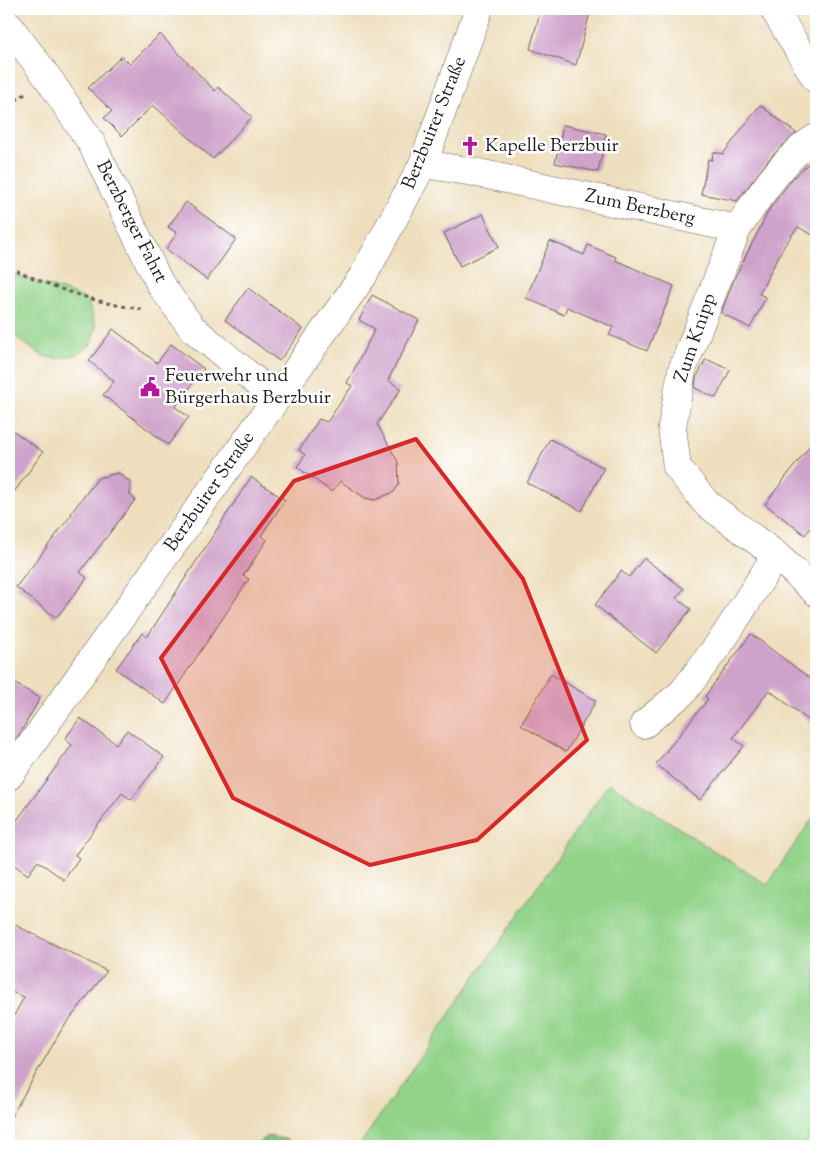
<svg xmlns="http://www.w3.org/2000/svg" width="825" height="1155" font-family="'Sorts Mill Goudy',serif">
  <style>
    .green { fill: #92d389; stroke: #577852 }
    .forest { fill: #75b575; stroke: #486848 }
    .building { fill: #cfa2cb }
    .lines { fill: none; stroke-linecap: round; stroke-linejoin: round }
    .street-casing { stroke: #666054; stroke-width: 29 }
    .path { stroke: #666054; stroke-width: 3; stroke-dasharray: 4 4; stroke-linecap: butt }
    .street { stroke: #fff; stroke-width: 28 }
    .marked { fill: #d62828; fill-opacity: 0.2; stroke: #d62828; stroke-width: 4; stroke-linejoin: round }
    .labels { text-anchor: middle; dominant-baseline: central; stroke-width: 5; stroke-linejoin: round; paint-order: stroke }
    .street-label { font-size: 19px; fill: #1c1c1c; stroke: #fff }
    .poi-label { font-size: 19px; fill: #1c1c1c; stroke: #fff; text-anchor: start }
  </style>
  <rect width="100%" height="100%" fill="#fff"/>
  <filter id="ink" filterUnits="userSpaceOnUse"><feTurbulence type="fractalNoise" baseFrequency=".02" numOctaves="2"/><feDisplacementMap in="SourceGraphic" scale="10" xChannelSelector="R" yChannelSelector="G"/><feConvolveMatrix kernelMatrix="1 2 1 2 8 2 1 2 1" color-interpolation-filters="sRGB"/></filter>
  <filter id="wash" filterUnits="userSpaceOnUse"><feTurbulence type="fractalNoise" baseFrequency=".0096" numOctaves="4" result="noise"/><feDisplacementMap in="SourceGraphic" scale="20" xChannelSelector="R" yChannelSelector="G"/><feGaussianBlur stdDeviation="1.12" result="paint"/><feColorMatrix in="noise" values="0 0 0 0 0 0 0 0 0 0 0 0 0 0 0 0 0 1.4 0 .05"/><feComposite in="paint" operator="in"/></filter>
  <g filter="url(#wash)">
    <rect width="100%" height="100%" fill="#eedebd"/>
    <g class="green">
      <path d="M9,272C35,283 62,288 87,300L96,326L91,344L78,354L59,359L42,356L15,336L9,328Z"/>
      <polygon points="609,783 767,885 812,819 816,822 816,1129 804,1146 359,1146"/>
    </g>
    <polygon class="forest" points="268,1136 285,1139 296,1146 254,1146"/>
    <g id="blocks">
      <g class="building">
        <polygon points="541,9 591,9 576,65 530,49"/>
        <polygon points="160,34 215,91 218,87 252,117 213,159 153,105 122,136 104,118 112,111 88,88 122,56 130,64"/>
        <polygon points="760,105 796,133 771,157 737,201 701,194 708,159 712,160 713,152 723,154"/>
        <polygon points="563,125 606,134 598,172 555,163"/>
        <polygon points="810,162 816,166 816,237 798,227 784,246 759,294 766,297 750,328 721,313 736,275 770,208 794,177"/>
        <polygon points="186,202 236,239 207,280 166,249 177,233 168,227"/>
        <polygon points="483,214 499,247 460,266 444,233"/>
        <polygon points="550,241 584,255 588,245 616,257 615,260 674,286 647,351 609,335 613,327 567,307 564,315 526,298"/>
        <polygon points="248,288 303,329 279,361 225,320"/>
        <polygon points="372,295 419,320 388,380 401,389 377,424 398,462 399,484 394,492 375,500 365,498 340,481 332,492 297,467 305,455 299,450 319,419 327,422 352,386 347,383 375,329 359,320"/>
        <polygon points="113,329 157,363 171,344 204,369 175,407 189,417 168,445 103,395 114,381 89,361"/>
        <polygon points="706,359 730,370 716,398 695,388 696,378"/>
        <polygon points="9,428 43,452 9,499"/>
        <polygon points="816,438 816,521 805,535 765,504"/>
        <polygon points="550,439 604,468 582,511 527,483"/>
        <polygon points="118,473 130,482 130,495 135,500 80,572 87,578 56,618 16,587 72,514 71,513 98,478"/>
        <polygon points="251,477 285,500 261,536 267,540 243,576 249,579 165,704 116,669 142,633 147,637"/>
        <polygon points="644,558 684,589 676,598 691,609 656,653 595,605 621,571 629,577"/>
        <polygon points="751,634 816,683 816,726 769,690 733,738 744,746 700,800 656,764 708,699 705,696"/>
        <polygon points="551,674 596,701 566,752 521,725"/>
        <polygon points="9,680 40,698 22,730 9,749"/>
        <polygon points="80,718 116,744 127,730 164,757 131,800 122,793 75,855 79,858 64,880 38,861 28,875 9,861 9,831 72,745 65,739"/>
        <polygon points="9,922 107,971 62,1029 9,1120 9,1025 24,997 9,991"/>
      </g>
    </g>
  </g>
  <g filter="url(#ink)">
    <use href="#blocks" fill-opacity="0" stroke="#666054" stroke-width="1"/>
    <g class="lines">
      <defs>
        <g id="street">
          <polyline points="774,9 816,79"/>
          <polyline points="9,26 48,78 92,144 160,284 192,328 276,398"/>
          <path d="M423,164L474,172L737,229C757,200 785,155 816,138"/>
          <polyline points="737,229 682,370 672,427 677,467 706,503 776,555 816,592"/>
          <polyline points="644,724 683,692 725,636 776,555"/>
          <polyline points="9,776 363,276 423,164 479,9"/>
        </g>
      </defs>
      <use href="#street" class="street-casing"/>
      <g class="path">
        <polyline points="9,105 25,94"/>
        <path d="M9,267C49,286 97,304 141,309"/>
      </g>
      <use href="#street" class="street"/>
    </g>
  </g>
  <path class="marked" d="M416,439L523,579L587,740L477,840L370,865L233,798L161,658L294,481Z"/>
  <defs>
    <symbol id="church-bare" viewBox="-9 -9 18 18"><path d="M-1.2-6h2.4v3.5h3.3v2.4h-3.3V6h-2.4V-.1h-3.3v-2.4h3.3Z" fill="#b5179e" stroke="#fff" stroke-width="2.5" paint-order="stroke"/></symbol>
    <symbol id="civic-bare" viewBox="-9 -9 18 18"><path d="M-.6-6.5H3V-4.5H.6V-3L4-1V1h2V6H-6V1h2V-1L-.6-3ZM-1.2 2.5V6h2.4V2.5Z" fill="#b5179e" stroke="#fff" stroke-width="2.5" paint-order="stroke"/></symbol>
  </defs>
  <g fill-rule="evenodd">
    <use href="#church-bare" x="456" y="132" width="28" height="28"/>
    <use href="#civic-bare" x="136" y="373" width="28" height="28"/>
  </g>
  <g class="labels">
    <g class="street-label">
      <text transform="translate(435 123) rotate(-68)">Berzbuirer Straße</text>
      <text transform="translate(640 208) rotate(12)">Zum Berzberg</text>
      <text transform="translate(131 222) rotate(63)">Berzberger Fahrt</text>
      <text transform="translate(696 338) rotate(-71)">Zum Knipp</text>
      <text transform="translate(210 492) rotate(-55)">Berzbuirer Straße</text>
    </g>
    <g class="poi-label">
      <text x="485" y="146">Kapelle Berzbuir</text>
      <text x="165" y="376">Feuerwehr und<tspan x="165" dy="22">Bürgerhaus Berzbuir</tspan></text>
    </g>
  </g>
  <rect width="825" height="1155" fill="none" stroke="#fff" stroke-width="30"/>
</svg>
